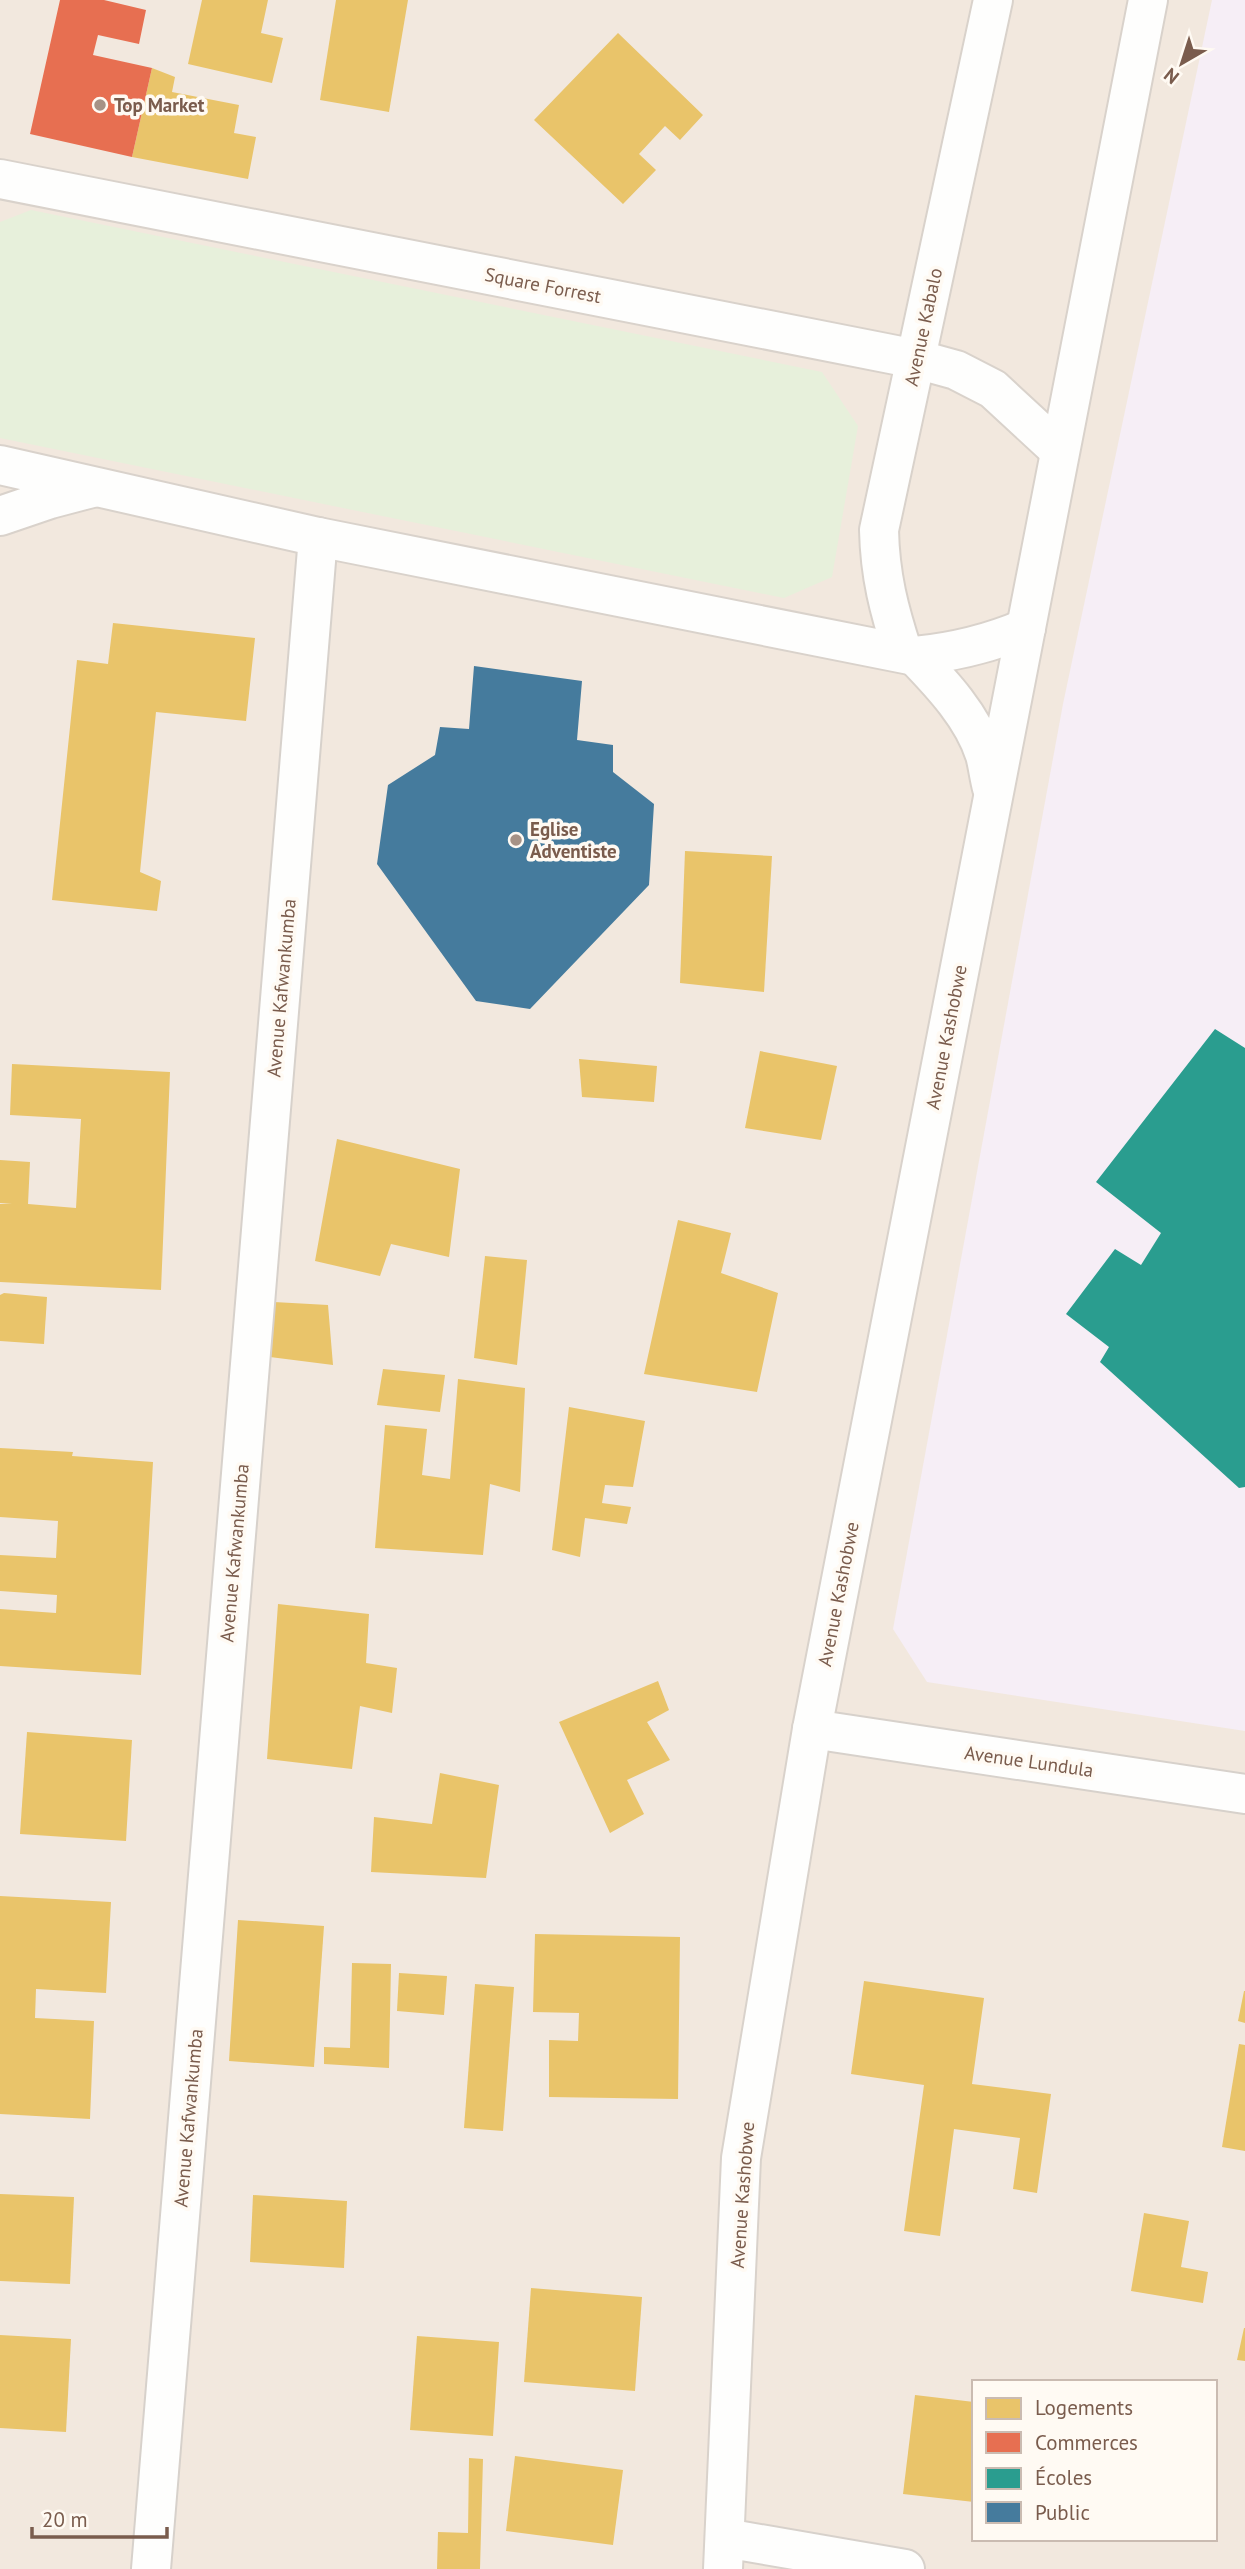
<svg xmlns="http://www.w3.org/2000/svg" width="1245" height="2569" font-family="'PT Sans',sans-serif">
  <style>
    .residential { fill: #f2e8de; fill-rule: evenodd }
    .education { fill: #f6eef6 }
    .green { fill: #e7f0db }
    .homes { fill: #e9c46a }
    .shops { fill: #e76f51 }
    .schools { fill: #2a9d8f }
    .public { fill: #457b9d }
    .lines { fill: none; stroke-linecap: round; stroke-linejoin: round }
    .street-casing { stroke: #d7d1cb; stroke-width: 42 }
    .secondary-casing { stroke: #d9d2cb; stroke-width: 42 }
    .street { stroke: #fefefd; stroke-width: 38 }
    .secondary { stroke: #fefefd; stroke-width: 38 }
    .poi-dot { fill: #a69286; stroke: #fffaf3; stroke-width: 2.5 }
    .labels { text-anchor: middle; dominant-baseline: central; stroke-width: 7; stroke-linejoin: round; paint-order: stroke }
    .poi-label { font-size: 19px; font-weight: bold; fill: #7a5c4d; stroke: #fffaf3; text-anchor: start }
    .street-label { font-size: 19px; fill: #7a5c4d; stroke: #fffaf3 }
  </style>
  <rect width="100%" height="100%" fill="#f9f5f0"/>
  <path class="residential" d="M0,0H1245V2569H0ZM974,2382H1215V2539H974Z"/>
  <polygon class="education" points="1212,0 1245,0 1245,1731 927,1682 893,1629 1063,704"/>
  <polygon class="green" points="31,210 822,372 858,426 832,577 784,598 0,438 0,222"/>
  <g class="homes">
    <polygon points="202,0 268,0 261,33 283,38 272,83 188,64"/>
    <polygon points="336,0 408,0 389,112 320,100"/>
    <polygon points="618,33 703,115 680,140 665,126 639,154 656,170 623,204 534,120"/>
    <polygon points="152,68 175,77 172,92 239,105 234,133 256,137 248,179 132,157"/>
    <polygon points="113,623 255,638 246,721 156,712 140,872 161,881 157,911 52,900 77,660 108,664"/>
    <polygon points="685,851 772,856 764,992 680,983"/>
    <polygon points="760,1051 837,1066 821,1140 745,1128"/>
    <polygon points="579,1059 657,1066 654,1102 582,1097"/>
    <polygon points="12,1064 170,1072 161,1290 0,1282 0,1204 12,1203 0,1203 0,1160 30,1162 28,1204 76,1208 81,1119 10,1115"/>
    <polygon points="337,1139 460,1169 449,1257 391,1244 380,1276 315,1261"/>
    <polygon points="678,1220 731,1233 721,1273 778,1293 757,1392 644,1374"/>
    <polygon points="485,1256 527,1260 517,1365 474,1358"/>
    <polygon points="4,1293 47,1297 44,1344 0,1341 0,1295"/>
    <polygon points="274,1302 328,1305 333,1365 270,1357"/>
    <polygon points="383,1369 445,1375 440,1412 377,1405"/>
    <polygon points="458,1379 525,1388 520,1492 490,1484 483,1555 375,1548 385,1425 427,1429 422,1475 450,1479"/>
    <polygon points="569,1407 645,1421 633,1487 605,1485 602,1503 631,1507 627,1524 585,1518 580,1557 552,1550"/>
    <polygon points="0,1448 73,1452 72,1456 153,1462 141,1675 0,1666 0,1609 56,1613 57,1595 0,1591 0,1555 56,1558 58,1521 0,1517"/>
    <polygon points="278,1604 369,1614 366,1663 397,1668 392,1713 360,1706 352,1769 267,1759"/>
    <polygon points="658,1681 669,1710 647,1722 670,1760 627,1780 644,1814 610,1833 559,1722"/>
    <polygon points="27,1732 132,1740 126,1841 20,1834"/>
    <polygon points="440,1773 499,1785 486,1878 371,1872 374,1817 432,1824"/>
    <polygon points="0,1896 111,1902 106,1993 36,1989 35,2018 94,2021 90,2119 0,2114"/>
    <polygon points="238,1920 324,1926 314,2067 229,2061"/>
    <polygon points="535,1934 680,1937 678,2099 549,2097 549,2040 578,2041 579,2013 533,2012"/>
    <polygon points="352,1963 391,1964 389,2068 324,2064 324,2047 350,2048"/>
    <polygon points="399,1973 447,1976 444,2015 397,2011"/>
    <polygon points="864,1981 984,1998 972,2084 1051,2094 1037,2193 1013,2189 1020,2138 954,2129 940,2236 904,2231 924,2085 851,2074"/>
    <polygon points="475,1984 514,1987 503,2131 464,2128"/>
    <polygon points="1244,1991 1245,1991 1245,2023 1238,2021"/>
    <polygon points="1239,2044 1245,2045 1245,2151 1222,2147"/>
    <polygon points="0,2194 74,2197 70,2284 0,2281"/>
    <polygon points="253,2195 347,2201 344,2268 250,2262"/>
    <polygon points="1144,2213 1189,2221 1181,2267 1208,2272 1203,2303 1131,2291"/>
    <polygon points="531,2288 642,2297 635,2391 524,2382"/>
    <polygon points="1244,2328 1245,2328 1245,2361 1237,2360"/>
    <polygon points="0,2335 71,2339 66,2432 0,2428"/>
    <polygon points="417,2336 499,2342 493,2436 410,2430"/>
    <polygon points="915,2395 974,2402 974,2502 903,2494"/>
    <polygon points="515,2456 623,2470 613,2545 506,2531"/>
    <polygon points="469,2458 483,2459 480,2569 437,2569 438,2532 468,2533"/>
  </g>
  <polygon class="shops" points="60,0 104,0 146,10 139,44 98,35 93,55 152,68 132,157 30,134"/>
  <polygon class="schools" points="1215,1029 1245,1048 1245,1487 1239,1488 1100,1362 1109,1347 1066,1314 1115,1249 1141,1265 1161,1233 1096,1182"/>
  <polygon class="public" points="474,666 582,681 577,740 613,745 613,772 654,804 649,885 530,1009 476,1001 377,864 388,785 435,755 440,727 469,729"/>
  <g class="lines">
    <defs>
      <g id="street">
        <polyline points="812,1729 1245,1794"/>
        <polyline points="725,2538 905,2569"/>
        <polyline points="151,2569 318,537"/>
      </g>
      <g id="secondary">
        <polyline points="0,179 916,359 956,370 993,389 1059,450"/>
        <path d="M0,465L318,537L915,656C955,652 989,644 1026,628"/>
        <polyline points="0,516 50,499 92,488"/>
        <path d="M903,653C889,610 880,576 879,530L993,0"/>
        <path d="M915,656C942,684 973,717 985,755C988,766 989,777 992,788"/>
        <polyline points="723,2569 741,2158 812,1729 1148,0"/>
      </g>
    </defs>
    <use href="#street" class="street-casing"/>
    <use href="#secondary" class="secondary-casing"/>
    <use href="#street" class="street"/>
    <use href="#secondary" class="secondary"/>
  </g>
  <g class="poi-dot">
    <circle cx="100" cy="105" r="7"/>
    <circle cx="516" cy="840" r="7"/>
  </g>
  <g class="labels">
    <g class="poi-label">
      <text x="114" y="105">Top Market</text>
      <text x="530" y="829">Eglise<tspan x="530" dy="22">Adventiste</tspan></text>
    </g>
    <g class="street-label">
      <text transform="translate(543 285) rotate(11)">Square Forrest</text>
      <text transform="translate(923 327) rotate(-78)">Avenue Kabalo</text>
      <text transform="translate(281 988) rotate(-85)">Avenue Kafwankumba</text>
      <text transform="translate(946 1037) rotate(-79)">Avenue Kashobwe</text>
      <text transform="translate(234 1553) rotate(-85)">Avenue Kafwankumba</text>
      <text transform="translate(838 1594) rotate(-79)">Avenue Kashobwe</text>
      <text transform="translate(1029 1761) rotate(8)">Avenue Lundula</text>
      <text transform="translate(188 2118) rotate(-85)">Avenue Kafwankumba</text>
      <text transform="translate(742 2195) rotate(-86)">Avenue Kashobwe</text>
    </g>
  </g>
  <rect x="972" y="2380" width="245" height="161" fill="#fffaf3" stroke="#cabbb1" stroke-width="2"/>
  <rect x="986" y="2398" width="35" height="21" fill="#e9c46a" stroke="#cabbb1" stroke-width="2"/>
  <text x="1035" y="2415" font-size="21" fill="#7a5c4d">Logements</text>
  <rect x="986" y="2432" width="35" height="21" fill="#e76f51" stroke="#cabbb1" stroke-width="2"/>
  <text x="1035" y="2450" font-size="21" fill="#7a5c4d">Commerces</text>
  <rect x="986" y="2468" width="35" height="21" fill="#2a9d8f" stroke="#cabbb1" stroke-width="2"/>
  <text x="1035" y="2485" font-size="21" fill="#7a5c4d">Écoles</text>
  <rect x="986" y="2502" width="35" height="21" fill="#457b9d" stroke="#cabbb1" stroke-width="2"/>
  <text x="1035" y="2520" font-size="21" fill="#7a5c4d">Public</text>
  <g transform="translate(1182 63) rotate(219)" stroke="#fffaf3" stroke-width="5" paint-order="stroke">
  <path d="M0-5L12 26L0 18L-12 26Z" fill="#7a5c4d"/>
  <text y="-10" font-size="19" font-weight="bold" text-anchor="middle" fill="#7a5c4d">N</text>
  </g>
  <path d="M32 2527v10h135v-10" fill="none" stroke="#7a5c4d" stroke-width="3.5"/>
  <text x="42" y="2527" font-size="21" fill="#7a5c4d" stroke="#fffaf3" stroke-width="5" paint-order="stroke">20 m</text>
</svg>
